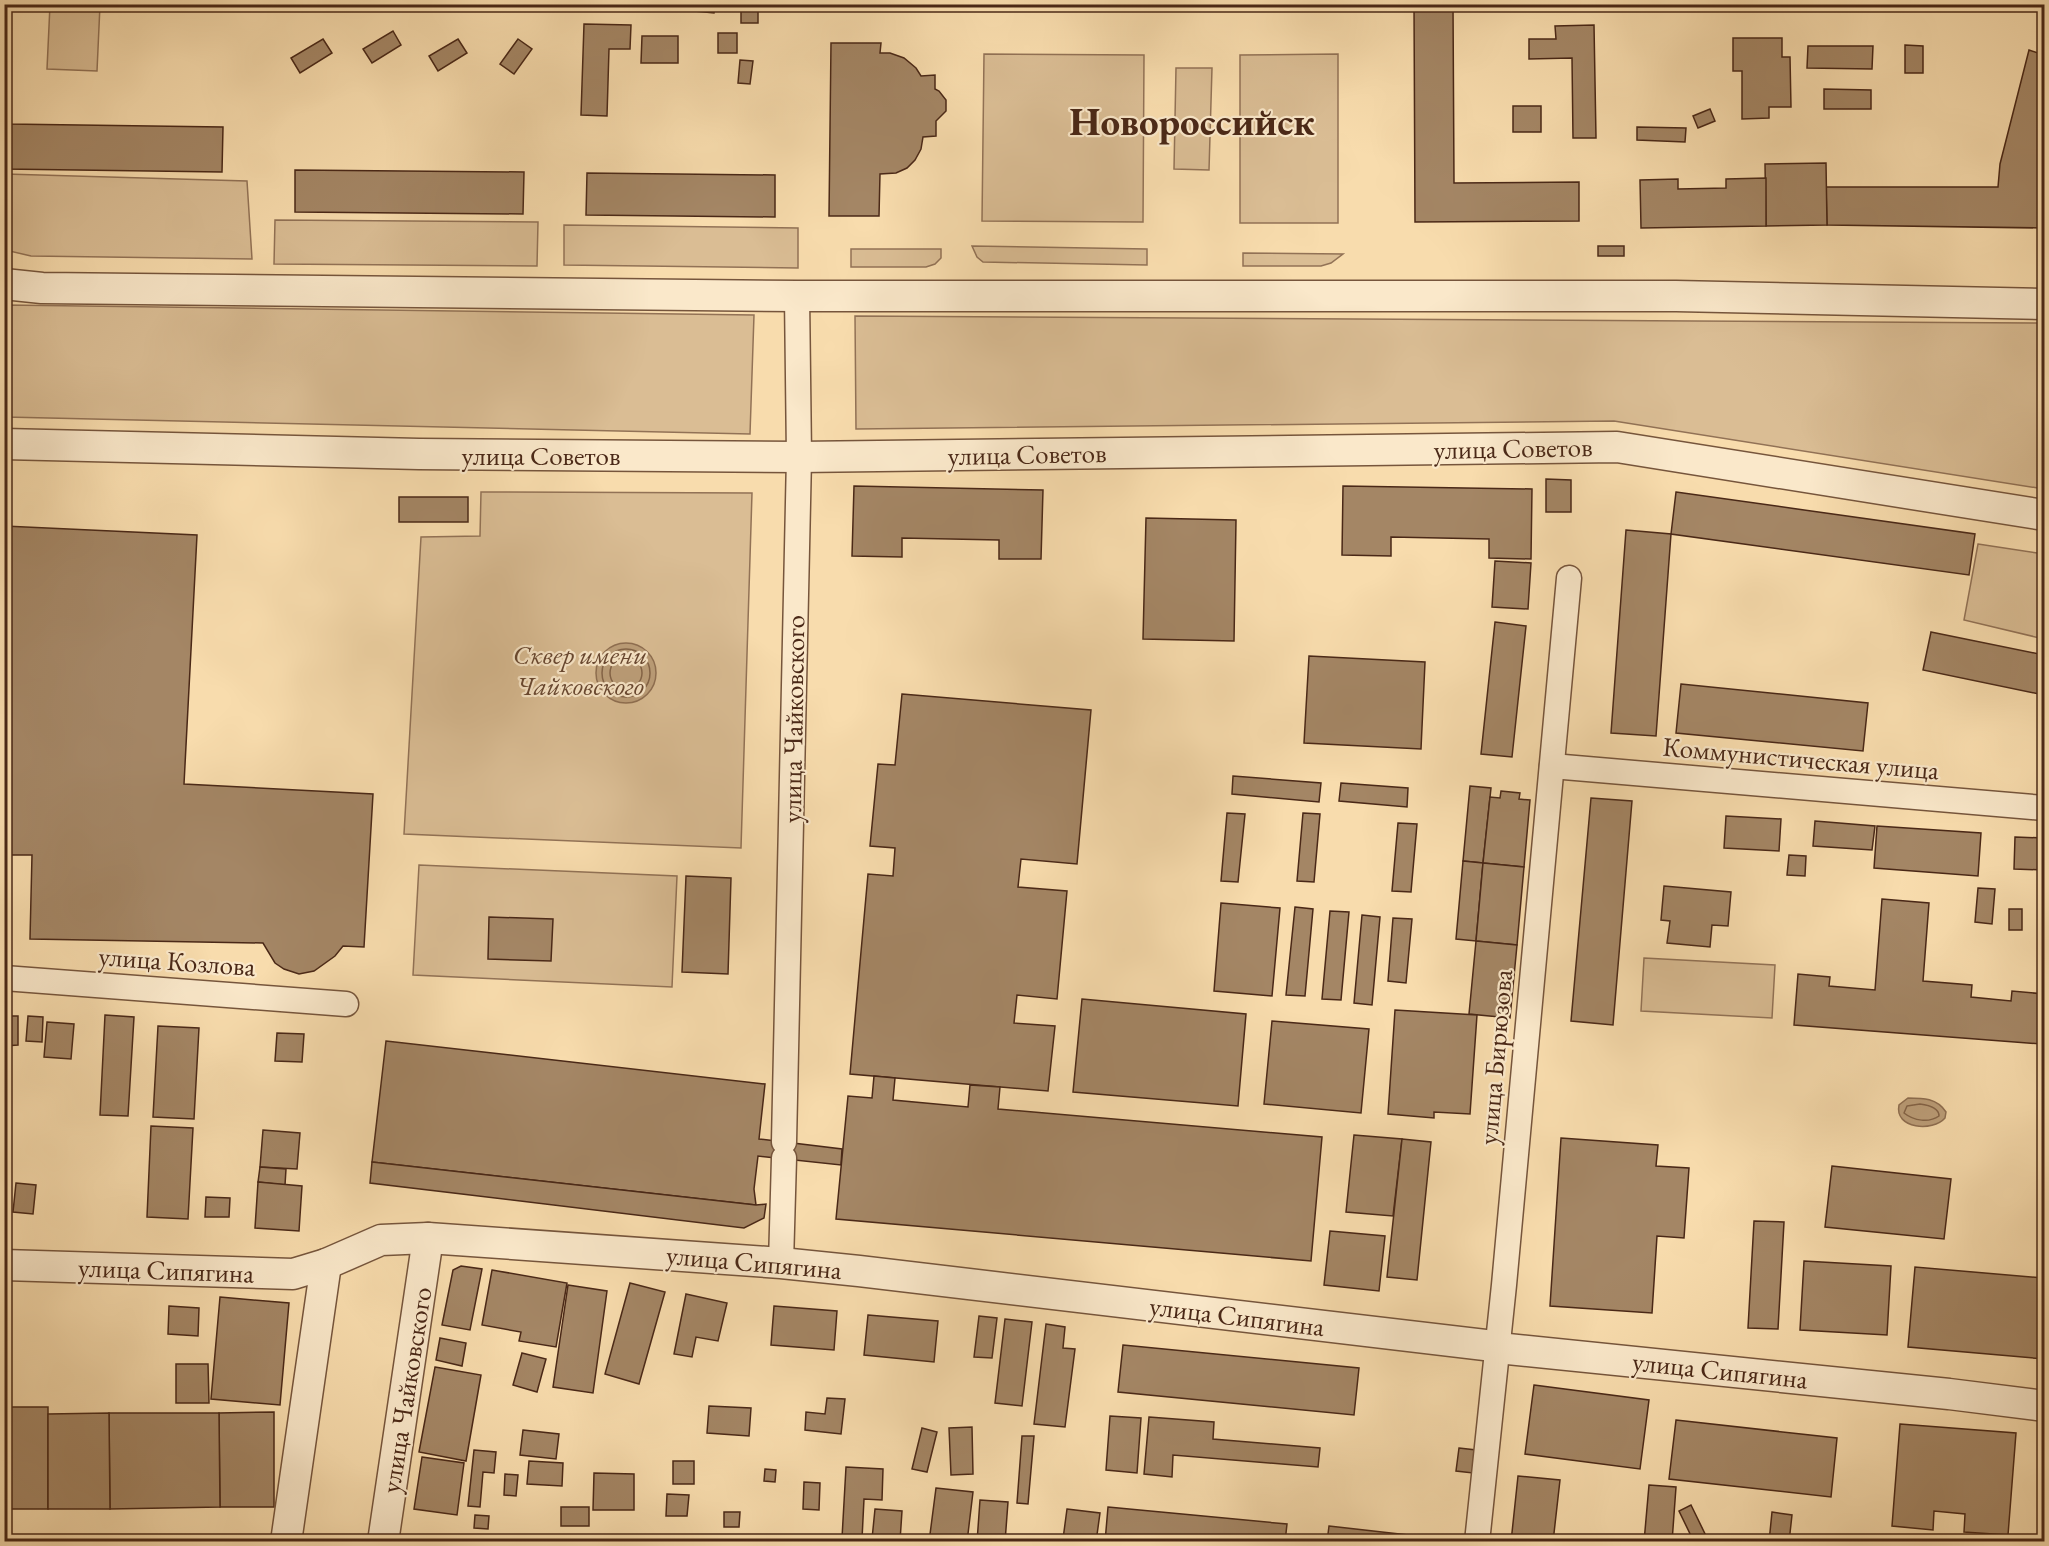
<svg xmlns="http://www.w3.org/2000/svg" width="2049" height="1546" font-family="'EB Garamond',serif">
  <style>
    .green { fill: #dabd94; stroke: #927256; stroke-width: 1.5 }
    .water { fill: #bd9f7a; stroke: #8f6f52; stroke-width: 1.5 }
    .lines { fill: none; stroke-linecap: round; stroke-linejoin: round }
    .shore { stroke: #846448; stroke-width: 1.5 }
    .building { fill: #a48665; stroke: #4a2817; stroke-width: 1.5 }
    .minor-casing { stroke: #76553c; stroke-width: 27 }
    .tertiary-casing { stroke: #76553c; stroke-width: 33 }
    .minor { stroke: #fae8ca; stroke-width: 24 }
    .tertiary { stroke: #fae8ca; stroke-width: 30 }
    .labels { text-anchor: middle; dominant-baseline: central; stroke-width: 4.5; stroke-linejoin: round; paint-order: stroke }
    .street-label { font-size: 27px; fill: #4a2817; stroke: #fae8ca }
    .park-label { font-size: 27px; font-style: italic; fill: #674630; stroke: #fae8ca }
    .town-label { font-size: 39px; font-weight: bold; fill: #4a2817; stroke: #fae8ca }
  </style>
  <rect width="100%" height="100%" fill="#f8dcad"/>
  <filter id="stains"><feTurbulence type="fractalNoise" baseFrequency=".00333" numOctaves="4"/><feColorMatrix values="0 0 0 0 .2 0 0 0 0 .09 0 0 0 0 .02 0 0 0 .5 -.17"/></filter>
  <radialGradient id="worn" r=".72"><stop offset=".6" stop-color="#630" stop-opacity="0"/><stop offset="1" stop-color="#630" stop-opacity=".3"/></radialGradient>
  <g class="green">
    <polygon points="50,5 100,5 97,71 47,69"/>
    <polygon points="984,54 1144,55 1143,222 982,221"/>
    <polygon points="1338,54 1338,223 1240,223 1240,55"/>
    <polygon points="1176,68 1212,68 1209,170 1174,169"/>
    <polygon points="5,174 247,181 252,259 31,256 5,250"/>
    <polygon points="275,220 538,222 537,266 274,264"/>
    <polygon points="564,225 798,228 798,268 564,265"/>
    <polygon points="972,246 1147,249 1147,265 983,262 977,257"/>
    <polygon points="851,249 941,249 941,258 935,264 926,267 851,267"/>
    <polygon points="1243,253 1343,254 1331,263 1321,266 1243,266"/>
    <polygon points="5,305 754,315 750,434 5,417"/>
    <polygon points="855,316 2044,323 2044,489 1614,421 856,429"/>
    <polygon points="481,492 752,493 741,848 404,834 421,537 480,536"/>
    <polygon points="1978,544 2044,554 2044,639 1964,620"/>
    <polygon points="419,865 677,876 672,987 413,975"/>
    <polygon points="1644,958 1775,965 1772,1018 1641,1011"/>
  </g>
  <g class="water">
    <circle cx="626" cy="673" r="30"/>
    <path d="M1908,1098C1923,1098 1937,1098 1946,1112L1945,1118C1933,1132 1894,1129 1899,1105Z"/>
  </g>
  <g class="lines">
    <g class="shore">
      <circle cx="626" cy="673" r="24"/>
      <circle cx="626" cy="673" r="16"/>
      <path d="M1920,1104C1928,1105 1939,1107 1939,1116C1929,1123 1914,1121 1904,1113L1907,1106Z"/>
    </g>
  </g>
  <g class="building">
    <polygon points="4,4 10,4 7,124 223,127 222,172 4,169"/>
    <polygon points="695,4 715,4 714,13 695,11"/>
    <polygon points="1050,4 1267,4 1267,11 1050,10"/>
    <polygon points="1414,4 1453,4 1454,183 1579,182 1579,221 1415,222"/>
    <polygon points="2022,4 2044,4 2044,10"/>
    <rect x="741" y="11" width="17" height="12"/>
    <polygon points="584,24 631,25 630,49 609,49 607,116 581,115"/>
    <polygon points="1594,25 1596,138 1573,138 1572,58 1529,59 1529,39 1556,39 1555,26"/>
    <polygon points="393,31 401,45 372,63 363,49"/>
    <rect x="718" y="33" width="19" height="20"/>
    <polygon points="642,36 678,36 678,63 641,63"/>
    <polygon points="1733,38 1782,38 1782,57 1790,57 1791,107 1769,107 1769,118 1742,119 1742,71 1733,71"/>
    <polygon points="323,39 332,53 300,73 291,58"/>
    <polygon points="458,39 467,53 438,71 429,56"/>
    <polygon points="518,39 532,49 514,74 500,64"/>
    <polygon points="831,43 881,43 880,53 890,53 904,58 916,68 921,76 935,75 935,89 939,91 946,100 946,111 936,121 936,136 923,137 921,149 915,160 907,168 896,173 880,174 879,216 829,216"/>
    <polygon points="1905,45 1923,46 1923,73 1905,73"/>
    <polygon points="1808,46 1873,46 1872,69 1807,68"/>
    <polygon points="2029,50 2044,55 2044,156 2041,169 2043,228 1827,225 1826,187 1998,187 2000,164"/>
    <polygon points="740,60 753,61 750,84 738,83"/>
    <polygon points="1824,89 1871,90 1871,109 1824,109"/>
    <rect x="1513" y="106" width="28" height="26"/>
    <polygon points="1710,109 1715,121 1698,128 1693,116"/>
    <polygon points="1637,127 1686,128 1685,142 1637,140"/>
    <polygon points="1826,163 1827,225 1766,226 1765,164"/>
    <polygon points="295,170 524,172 523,214 295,212"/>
    <polygon points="587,173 775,175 775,217 586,215"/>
    <polygon points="1766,178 1766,226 1641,228 1640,180 1678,179 1678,189 1726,188 1726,179"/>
    <rect x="1598" y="246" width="26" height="10"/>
    <polygon points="1546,479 1571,480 1571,512 1546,512"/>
    <polygon points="854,486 1043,490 1041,559 999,559 999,540 902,538 902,557 852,556"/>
    <polygon points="1343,486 1532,489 1531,559 1489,558 1489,539 1391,537 1391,556 1342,555"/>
    <polygon points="1676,492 1975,534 1969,575 1671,534"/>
    <rect x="399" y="497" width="69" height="25"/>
    <polygon points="1146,518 1236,520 1234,641 1143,639"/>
    <polygon points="4,526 197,535 184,784 373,794 364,947 343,946 335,956 314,971 299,974 284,969 275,963 263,943 30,939 32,855 4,855"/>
    <polygon points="1626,530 1671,534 1656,736 1611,733"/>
    <polygon points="1495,561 1531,563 1528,609 1492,607"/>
    <polygon points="1495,622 1526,626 1512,757 1481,754"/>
    <polygon points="1931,632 2044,655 2044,695 1923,670"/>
    <polygon points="1309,656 1425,662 1421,749 1304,743"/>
    <polygon points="1681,684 1868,703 1863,751 1676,733"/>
    <polygon points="902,694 1091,710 1077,864 1021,859 1018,887 1067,891 1057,999 1017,995 1014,1023 1055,1026 1048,1091 850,1074 868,874 893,876 895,848 870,846 878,764 895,765"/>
    <polygon points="1233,776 1321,783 1319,802 1232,794"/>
    <polygon points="1341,783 1408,788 1407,807 1339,801"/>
    <polygon points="1470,786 1491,788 1483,863 1463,861"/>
    <polygon points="1501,791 1520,793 1519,799 1530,800 1524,867 1483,863 1490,797 1500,798"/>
    <polygon points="1591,798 1632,801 1613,1025 1571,1021"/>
    <polygon points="1227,813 1245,814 1238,882 1221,881"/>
    <polygon points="1303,813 1320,814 1314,882 1297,881"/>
    <polygon points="1726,816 1781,819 1779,851 1724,848"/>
    <polygon points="1815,821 1875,826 1872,850 1813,846"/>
    <polygon points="1398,823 1417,824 1411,892 1392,891"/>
    <polygon points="1877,826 1981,833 1978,876 1874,868"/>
    <polygon points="2015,837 2044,838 2044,870 2014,869"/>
    <polygon points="1789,855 1806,856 1805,876 1787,875"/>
    <polygon points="1463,861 1483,863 1476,941 1456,939"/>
    <polygon points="1483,863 1524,867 1517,945 1476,941"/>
    <polygon points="686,876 731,878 728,974 682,972"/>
    <polygon points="4,886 8,887 4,922"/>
    <polygon points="1664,886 1731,892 1728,926 1712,925 1710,947 1667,943 1670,921 1661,920"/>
    <polygon points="1978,888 1995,889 1992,924 1975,922"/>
    <polygon points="1882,899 1929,903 1923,981 1972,985 1971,997 2011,1001 2012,991 2044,994 2042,1044 1794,1025 1798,974 1830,977 1829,986 1875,990"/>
    <polygon points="1221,903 1280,908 1272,996 1214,991"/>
    <polygon points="1295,907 1313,909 1305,996 1286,995"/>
    <rect x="2009" y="909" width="13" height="21"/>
    <polygon points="1330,911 1349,912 1341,1000 1322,999"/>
    <polygon points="1362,915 1380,917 1372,1005 1354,1003"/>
    <polygon points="489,917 553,919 551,961 488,959"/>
    <polygon points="1393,918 1412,919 1406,983 1388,981"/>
    <polygon points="1476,941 1517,945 1510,1018 1469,1014"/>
    <polygon points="1082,999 1246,1014 1238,1106 1073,1092"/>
    <polygon points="1395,1010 1477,1015 1470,1114 1434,1112 1434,1118 1388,1114"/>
    <polygon points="105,1015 134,1017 128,1116 100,1115"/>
    <polygon points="4,1016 18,1016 18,1045 4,1046"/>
    <polygon points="28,1016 43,1017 42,1042 26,1041"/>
    <polygon points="1272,1021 1369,1029 1361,1113 1264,1104"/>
    <polygon points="47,1022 74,1024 71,1059 44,1057"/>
    <polygon points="158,1026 199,1028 194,1119 153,1117"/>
    <polygon points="277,1033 304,1034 302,1062 275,1061"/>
    <polygon points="386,1041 765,1084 759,1139 842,1149 841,1165 758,1156 754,1189 756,1205 372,1162"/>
    <polygon points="874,1076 895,1078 893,1100 968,1107 970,1085 1000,1087 998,1109 1322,1137 1311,1261 836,1219 848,1096 872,1098"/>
    <polygon points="151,1126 193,1128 188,1219 147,1217"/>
    <polygon points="263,1130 300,1133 297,1169 260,1167"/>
    <polygon points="1354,1135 1402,1139 1393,1216 1346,1212"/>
    <polygon points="1561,1138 1658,1145 1656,1166 1689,1168 1684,1238 1657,1236 1652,1313 1550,1306"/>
    <polygon points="1402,1139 1431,1142 1417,1280 1387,1277"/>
    <polygon points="372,1162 756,1205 766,1204 764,1218 744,1228 370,1183"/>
    <polygon points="1832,1166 1951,1179 1944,1239 1825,1227"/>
    <polygon points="260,1167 286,1169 285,1185 258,1182"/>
    <polygon points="258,1182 302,1186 299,1231 255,1228"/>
    <polygon points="16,1183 36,1185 33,1214 13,1212"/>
    <polygon points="206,1197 230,1198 229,1217 205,1217"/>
    <polygon points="1754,1221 1784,1222 1778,1329 1748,1328"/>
    <polygon points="1330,1231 1385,1236 1379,1291 1324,1285"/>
    <polygon points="1804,1261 1891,1266 1887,1335 1800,1330"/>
    <polygon points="2044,1264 2044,1359 1908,1347 1915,1267 2043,1278"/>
    <polygon points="461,1266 482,1269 470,1330 442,1325 453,1270"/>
    <polygon points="492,1270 567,1283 556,1347 519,1341 521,1332 482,1325"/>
    <polygon points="630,1283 665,1292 639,1384 605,1374"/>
    <polygon points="568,1285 607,1291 593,1393 553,1387"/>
    <polygon points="686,1294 727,1303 718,1341 696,1337 692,1357 674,1354"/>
    <polygon points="220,1297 289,1303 280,1405 211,1399"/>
    <polygon points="169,1306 199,1308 198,1336 168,1334"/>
    <polygon points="774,1306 837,1311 834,1350 771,1345"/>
    <polygon points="868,1315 938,1321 934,1362 864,1355"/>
    <polygon points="979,1316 997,1318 992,1358 974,1357"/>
    <polygon points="1005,1319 1032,1322 1022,1406 995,1403"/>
    <polygon points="1046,1324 1065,1327 1063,1348 1075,1349 1065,1427 1034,1424"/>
    <polygon points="440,1338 466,1343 462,1366 436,1360"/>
    <polygon points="1123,1345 1359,1368 1354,1415 1118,1392"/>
    <polygon points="522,1353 546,1359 537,1392 513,1385"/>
    <polygon points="176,1364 208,1364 209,1403 176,1403"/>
    <polygon points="435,1367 481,1375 466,1461 419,1452"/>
    <polygon points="1534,1385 1649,1400 1640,1469 1525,1454"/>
    <polygon points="827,1398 845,1399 841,1434 805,1430 806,1412 825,1414"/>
    <polygon points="709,1406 751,1408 749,1436 707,1433"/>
    <rect x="4" y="1407" width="44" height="102"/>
    <polygon points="274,1412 274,1507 220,1507 219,1413"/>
    <polygon points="109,1413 219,1413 220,1507 110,1509"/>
    <polygon points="109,1413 110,1509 48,1509 48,1414"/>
    <polygon points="1110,1416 1141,1418 1137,1473 1106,1470"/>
    <polygon points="1149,1417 1214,1422 1213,1439 1320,1448 1318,1467 1173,1455 1172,1477 1144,1474"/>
    <polygon points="1676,1420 1837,1438 1831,1497 1669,1479"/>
    <polygon points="1900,1424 2016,1433 2008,1535 1964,1532 1965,1514 1934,1511 1933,1530 1892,1526"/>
    <polygon points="972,1427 973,1474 951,1475 949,1428"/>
    <polygon points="922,1428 937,1432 927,1472 912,1469"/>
    <polygon points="523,1430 559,1434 556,1459 520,1455"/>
    <polygon points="1022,1436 1034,1436 1028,1504 1017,1503"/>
    <polygon points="1459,1448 1476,1450 1473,1473 1456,1471"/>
    <polygon points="474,1450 496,1452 494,1473 483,1472 480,1507 468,1506"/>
    <polygon points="422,1457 464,1463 457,1515 414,1509"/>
    <polygon points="529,1461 563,1463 562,1486 527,1484"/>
    <rect x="673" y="1461" width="21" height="23"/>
    <polygon points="846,1467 883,1469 882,1500 864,1499 862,1539 842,1538"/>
    <polygon points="765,1469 776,1470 775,1482 764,1481"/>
    <polygon points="594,1473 634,1474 634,1510 593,1510"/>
    <polygon points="505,1474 518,1475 516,1496 504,1495"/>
    <polygon points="1518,1476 1560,1480 1553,1542 1511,1542"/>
    <polygon points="804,1482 820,1483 819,1510 803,1509"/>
    <polygon points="1649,1485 1676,1487 1672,1542 1644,1542"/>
    <polygon points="936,1488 973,1492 967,1542 929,1542"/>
    <polygon points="667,1494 689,1495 687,1516 666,1516"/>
    <polygon points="980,1500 1008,1502 1005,1542 977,1542"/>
    <polygon points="1691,1505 1709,1542 1694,1542 1679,1511"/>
    <rect x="561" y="1507" width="28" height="19"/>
    <polygon points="1108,1507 1287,1524 1285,1542 1105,1542"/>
    <polygon points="875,1509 902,1511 900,1541 872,1539"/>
    <polygon points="1067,1509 1100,1513 1096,1542 1063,1539"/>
    <polygon points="724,1512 740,1512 739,1527 724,1527"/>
    <polygon points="1772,1512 1792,1515 1789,1542 1769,1542"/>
    <polygon points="475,1515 489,1516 488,1529 474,1528"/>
    <polygon points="1329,1526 1461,1541 1461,1542 1327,1542"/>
  </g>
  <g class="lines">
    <defs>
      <g id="minor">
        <polyline points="1552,766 2044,808"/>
        <polyline points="4,978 346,1004"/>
        <polyline points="784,1142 799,457 797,296"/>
        <polyline points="781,1263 784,1158"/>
        <polyline points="1477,1542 1504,1285 1569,578"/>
      </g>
      <g id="tertiary">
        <polyline points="4,284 42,288 797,296 1676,296 2044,304"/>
        <polyline points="4,444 419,454 799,457 1617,447 2044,515"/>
        <polyline points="4,1265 293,1274 326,1264 381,1240 428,1238 781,1263 859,1271 1485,1345 1498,1348 1949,1394 2044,1406"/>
        <polyline points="286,1542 326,1264"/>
        <polyline points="383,1542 428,1238"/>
      </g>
    </defs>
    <use href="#minor" class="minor-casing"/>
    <use href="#tertiary" class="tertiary-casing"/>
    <use href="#minor" class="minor"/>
    <use href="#tertiary" class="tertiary"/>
  </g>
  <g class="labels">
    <g class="street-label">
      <text transform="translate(1513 448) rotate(-1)">улица Советов</text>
      <text transform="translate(1027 454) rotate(-1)">улица Советов</text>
      <text x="541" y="455">улица Советов</text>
      <text transform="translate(793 719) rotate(-89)">улица Чайковского</text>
      <text transform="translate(1801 758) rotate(5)">Коммунистическая улица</text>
      <text transform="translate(177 961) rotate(4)">улица Козлова</text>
      <text transform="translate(1495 1057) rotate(-85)">улица Бирюзова</text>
      <text transform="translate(754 1262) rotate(5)">улица Сипягина</text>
      <text transform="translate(166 1270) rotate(2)">улица Сипягина</text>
      <text transform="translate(1237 1316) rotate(7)">улица Сипягина</text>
      <text transform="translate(1720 1370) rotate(6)">улица Сипягина</text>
      <text transform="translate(406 1390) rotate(-81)">улица Чайковского</text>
    </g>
    <g class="park-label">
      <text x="580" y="654">Сквер имени<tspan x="580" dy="31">Чайковского</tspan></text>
    </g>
    <g class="town-label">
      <text x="1192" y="121">Новороссийск</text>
    </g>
  </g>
  <rect width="2049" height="1546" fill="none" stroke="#f8dcad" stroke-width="24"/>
  <rect x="6" y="6" width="2037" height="1534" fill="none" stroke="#4a2817" stroke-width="3"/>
  <rect x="12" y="12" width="2025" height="1522" fill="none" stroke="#4a2817" stroke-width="1.5"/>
  <rect width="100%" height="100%" filter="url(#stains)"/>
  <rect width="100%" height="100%" fill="url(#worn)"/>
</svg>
